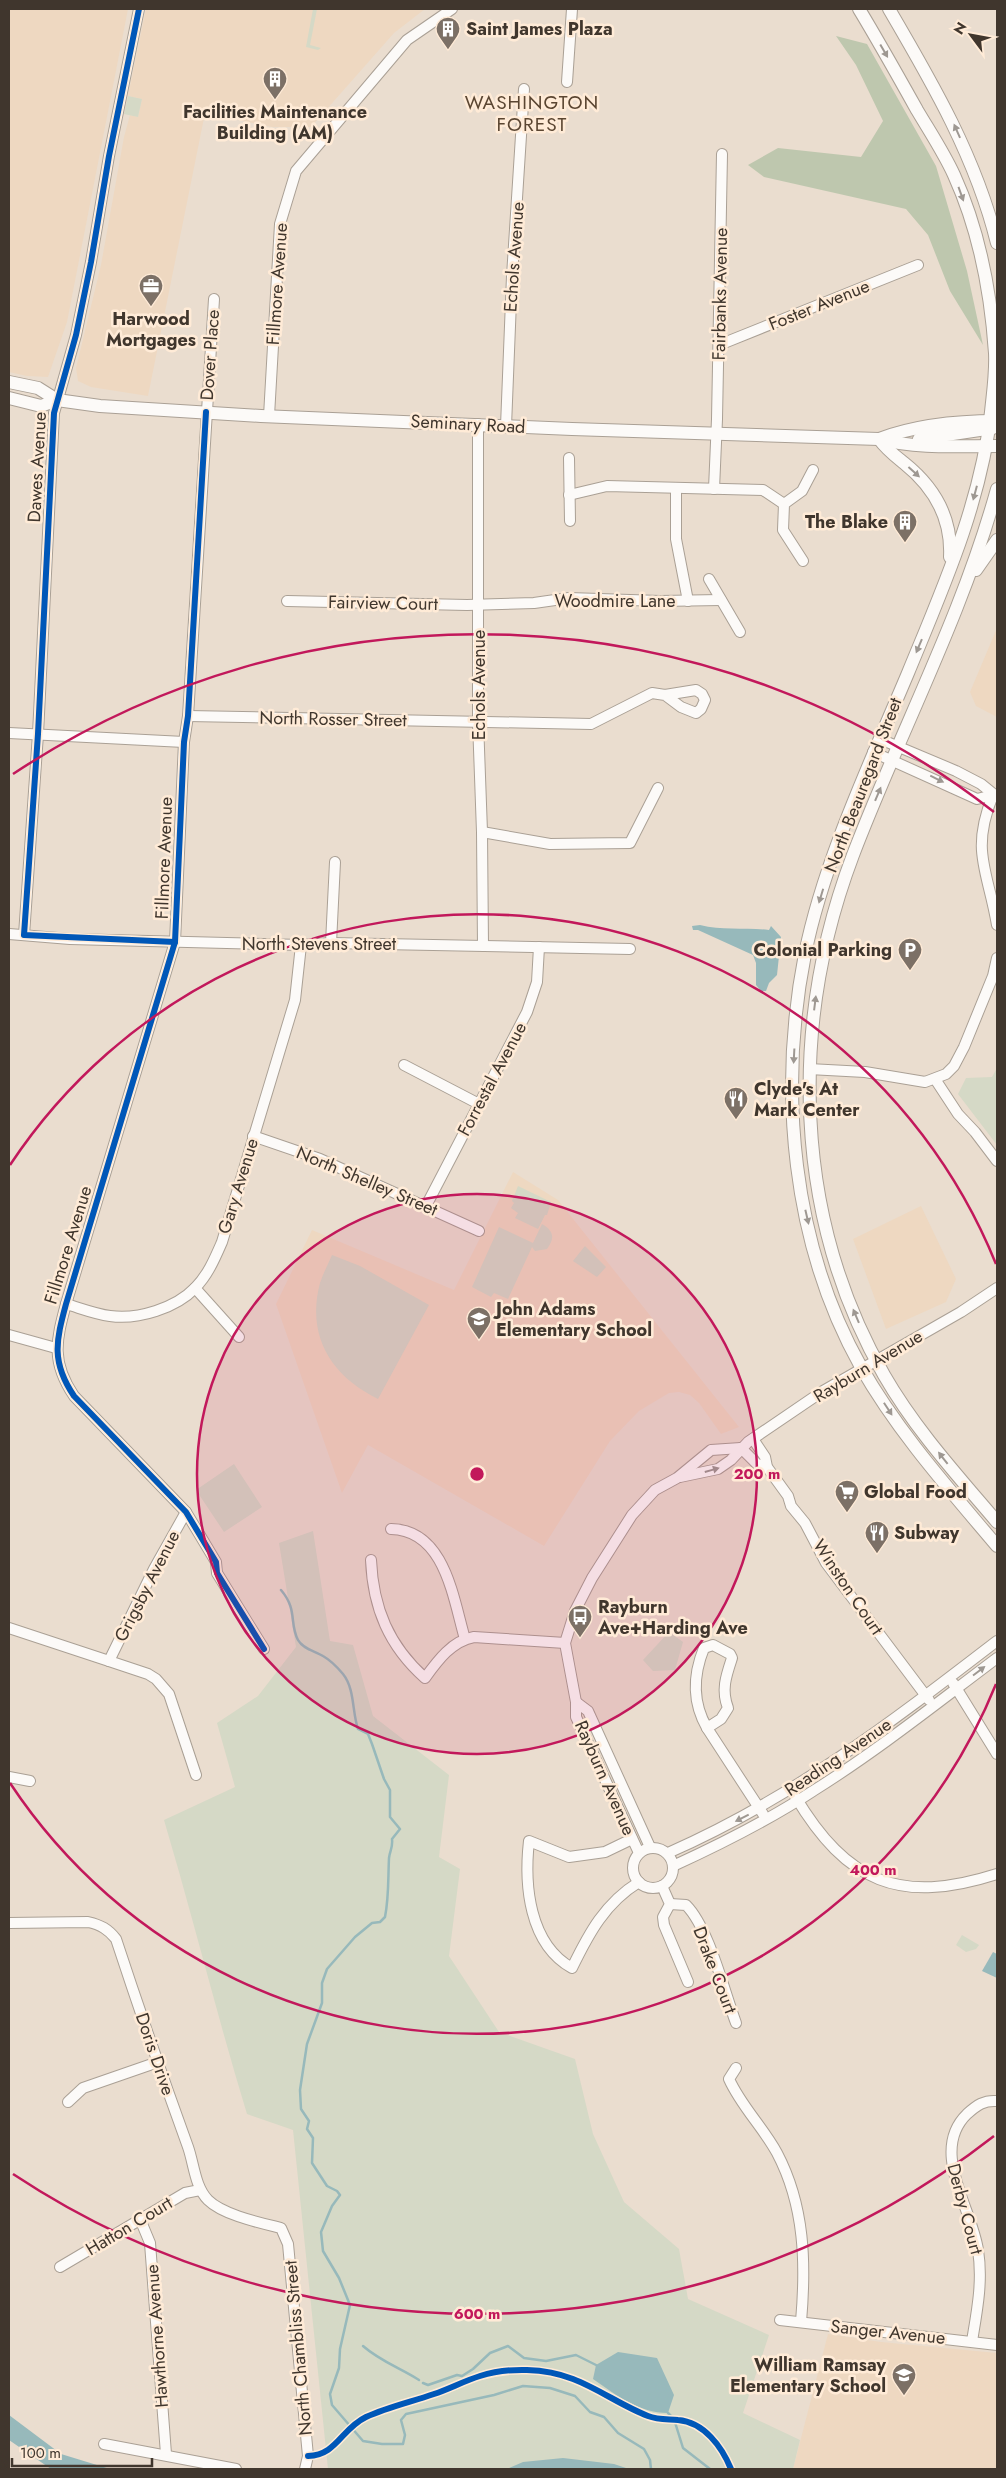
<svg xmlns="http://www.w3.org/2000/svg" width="1006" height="2478" font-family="Jost,sans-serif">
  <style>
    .built { fill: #eed8c1 }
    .green { fill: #d5d9c6 }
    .forest { fill: #bec7ae }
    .water { fill: #97b9bb }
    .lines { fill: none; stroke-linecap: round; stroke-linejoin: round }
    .stream { stroke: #97b9bb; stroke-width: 2.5 }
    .minor-casing { stroke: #aaa095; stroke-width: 12 }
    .major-casing { stroke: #aaa095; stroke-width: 14 }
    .minor { stroke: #fcfaf8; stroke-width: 10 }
    .major { stroke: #fcfaf8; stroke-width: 12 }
    .cycleway-casing { stroke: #ffebd7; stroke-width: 9 }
    .cycleway { stroke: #0057b8; stroke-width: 6 }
    .oneway { fill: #9e9892 }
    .ring { fill: none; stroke: #c2185b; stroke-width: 2.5 }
    .labels { text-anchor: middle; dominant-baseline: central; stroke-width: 5; stroke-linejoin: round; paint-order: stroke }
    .poi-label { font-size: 18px; font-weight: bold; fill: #40362d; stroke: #ffebd7; text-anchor: start }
    .street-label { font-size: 18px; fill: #40362d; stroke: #ffebd7 }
    .neighbourhood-label { font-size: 19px; letter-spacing: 1px; fill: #5b4632; stroke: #ffebd7 }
    .centre { fill: #c2185b; stroke: #ffebd7; stroke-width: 2.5 }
    .ring-label { font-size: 15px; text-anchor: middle; font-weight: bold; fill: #c2185b; stroke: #ffebd7; stroke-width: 5; stroke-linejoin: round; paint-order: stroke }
  </style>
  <rect width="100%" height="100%" fill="#eaddcf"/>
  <g class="built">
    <polygon points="9,9 128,9 67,322 48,377 27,376 9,372"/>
    <polygon points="146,9 425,9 394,33 311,127 272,127 205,113 148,396 91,387 78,381 76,368 101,265 124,137 130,115 138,117 142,99 128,96"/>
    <polygon points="997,628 997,717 976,706 970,692"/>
    <polygon points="513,1172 558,1200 739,1427 721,1434 699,1403 690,1395 679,1392 669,1393 639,1411 610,1441 544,1546 368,1445 342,1493 276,1304 312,1230 454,1290"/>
    <polygon points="921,1206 956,1279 946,1302 886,1329 853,1239"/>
    <polygon points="828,2334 881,2342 997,2353 997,2469 793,2469"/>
  </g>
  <g class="green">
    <polygon points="313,9 317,9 310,45 321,48 318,50 306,47"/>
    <polygon points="128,96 142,99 138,117 124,114"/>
    <polygon points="997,1068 997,1145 958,1094 966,1078 992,1077"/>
    <polygon points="518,1186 551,1202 547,1215 545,1215 538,1229 515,1218 518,1213 511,1208 514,1203 512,1201"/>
    <path d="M542,1224C554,1231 555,1238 547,1249L535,1251L532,1247L508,1299L494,1293L491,1297L472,1287L499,1227L533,1243Z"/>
    <polygon points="585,1246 606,1267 597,1277 573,1261"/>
    <path d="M332,1255L360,1266L429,1305L378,1399C331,1376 306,1336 320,1283C323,1274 328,1264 332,1255Z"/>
    <polygon points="234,1464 262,1507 224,1532 196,1490"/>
    <path d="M313,1531L330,1641L353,1645L373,1716L449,1775L439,1857L460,1869L449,1956L499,2032L575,2059L593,2134L624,2202L679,2249L688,2299L769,2335L743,2413L800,2440L793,2469H328L293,2130L247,2114C217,2016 193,1917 164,1820L235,1787L217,1723L258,1696L296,1647L279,1543Z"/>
    <polygon points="669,1632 683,1642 675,1670 653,1671 643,1660"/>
    <polygon points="962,1935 979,1945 976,1949 966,1952 956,1945"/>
  </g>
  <polygon class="forest" points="836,36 867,44 936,166 967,271 983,345 950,291 928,235 906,209 764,177 748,165 778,148 861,157 883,121 856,65"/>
  <g class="water">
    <path d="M700,925C723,931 746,927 769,930L771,926L781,937L777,975L769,983L766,991H761L756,985V963L753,955L698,930H693L692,926Z"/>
    <polygon points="993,1952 997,1954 997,1978 982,1971"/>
    <path d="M618,2352L657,2358L674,2395L668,2413C639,2413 616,2395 593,2379L596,2365Z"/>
    <polygon points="9,2415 61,2454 110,2469 51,2469 9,2440"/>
    <polygon points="563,2458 614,2464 629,2469 507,2469 523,2462"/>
  </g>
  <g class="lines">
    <g class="stream">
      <path d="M281,1590C298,1610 289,1623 298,1640C303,1649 315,1651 323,1656C330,1660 338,1668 343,1674C355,1689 352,1712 358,1729L368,1734L372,1744L384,1779L390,1790V1817L400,1829L392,1839C393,1848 390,1850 389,1858C388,1878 389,1897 385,1917L380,1922L372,1923L355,1937L327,1969L322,1983V2003L307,2044L300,2090L301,2109L309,2121L307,2129L313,2138L312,2163L327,2186L337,2191L340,2195L332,2206L321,2232L323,2251L339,2278L350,2305L340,2349L339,2368L330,2394L332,2405L363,2441L382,2444H403L405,2435L401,2420L406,2414L494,2395L523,2386L550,2388L575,2396L590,2412L604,2417L618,2433L644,2449L650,2460L651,2469"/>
      <path d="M363,2346C380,2361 400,2368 419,2380"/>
      <polyline points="423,2383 428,2385 457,2375 462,2376 473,2369 490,2353 508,2346 524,2358 546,2361 576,2355 596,2365"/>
      <polyline points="668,2413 674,2419 683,2448 710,2469"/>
    </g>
    <defs>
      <g id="minor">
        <polyline points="567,82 572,9"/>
        <path d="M214,299L188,716L184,742L175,942L66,1304C56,1341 51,1362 74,1396L186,1512L216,1562L217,1573L264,1649"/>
        <polyline points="719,345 918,265"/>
        <polyline points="269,416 280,224 296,171 407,40 452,9"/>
        <polyline points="478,424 478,721 482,832 483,946"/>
        <polyline points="506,426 512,276 524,89"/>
        <polyline points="569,458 570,521"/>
        <polyline points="676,489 676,539 688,601"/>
        <polyline points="714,489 717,419 722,154"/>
        <polyline points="569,495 607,486 763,490 784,504"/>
        <polyline points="803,561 783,530 784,504 802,491 813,470"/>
        <polyline points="709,579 740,632"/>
        <polyline points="287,601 467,605 534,603 569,598 660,601 721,600"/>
        <polyline points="188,716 591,724 652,693 665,695 696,690 702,694 705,700 701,709 696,713 681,707 665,695"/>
        <polyline points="9,733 184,742"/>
        <polyline points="880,739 956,771 981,784 997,797"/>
        <polyline points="873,752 977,799 993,795"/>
        <path d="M993,795C970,852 988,870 997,925"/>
        <polyline points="482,832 550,844 630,843 658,788"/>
        <polyline points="9,934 70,939 301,945 331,943 630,949"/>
        <polyline points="24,935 38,734 54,413 76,335 91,262 109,156 139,9"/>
        <polyline points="331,943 335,862"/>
        <polyline points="404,1065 479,1104"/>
        <polyline points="809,1069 865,1072 925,1082 946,1074 954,1066 964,1047 993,976 997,958"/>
        <polyline points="935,1079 958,1114 975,1132 997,1161"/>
        <polyline points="253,1136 320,1159 479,1231"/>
        <polyline points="426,1206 527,1012 537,982 539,947"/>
        <polyline points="195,1288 239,1337"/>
        <path d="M66,1304C80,1308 95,1314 110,1316C138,1320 176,1308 195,1288C208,1275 215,1258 222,1242L295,1000L301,945"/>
        <polyline points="9,1335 56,1348"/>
        <polyline points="753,1439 765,1457 767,1467 788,1496 791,1506 805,1523 826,1563 929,1700"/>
        <polyline points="741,1448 757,1464 767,1467"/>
        <polyline points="680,1477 718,1469 731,1460 748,1442 823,1391 961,1312 997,1288"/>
        <path d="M391,1529C445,1530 453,1598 465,1639"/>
        <path d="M371,1560C373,1608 389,1646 425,1678C438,1660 452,1641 474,1637L565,1643"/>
        <polyline points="9,1628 109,1661 148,1674 156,1679 169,1694 196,1775"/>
        <path d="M713,1645L730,1654L732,1658C726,1676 721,1690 728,1708L721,1719L707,1728C692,1702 693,1675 704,1648Z"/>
        <polyline points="109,1661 154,1569 186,1512"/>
        <polyline points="953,1683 997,1754"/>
        <polyline points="576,1702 588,1711 650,1847"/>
        <polyline points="707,1728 763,1814"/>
        <polyline points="9,1777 30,1781"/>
        <path d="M795,1796C847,1883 900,1905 997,1874"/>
        <path d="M632,1839L605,1852L569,1857L529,1841C524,1885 529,1944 572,1968C589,1933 605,1903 639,1882"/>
        <circle cx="653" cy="1868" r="20"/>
        <polyline points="639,1853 576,1717 576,1702 565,1643 575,1611 592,1578 632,1515 655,1490 677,1478 711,1450 741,1448"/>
        <path d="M668,1853C793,1798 889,1724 997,1641"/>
        <path d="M673,1866C721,1844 769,1820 813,1791C877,1751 937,1703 997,1658"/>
        <polyline points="662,1886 670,1904 663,1917 664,1925 688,1982"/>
        <path d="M670,1904L686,1905C709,1928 724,1991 736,2023"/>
        <path d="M9,1923L88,1922C101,1925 108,1929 116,1939C139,2009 163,2078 188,2147C194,2164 195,2187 208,2200C223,2215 261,2223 281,2228L288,2244L308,2456L305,2469"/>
        <path d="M736,2068L729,2079C741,2106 763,2127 777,2153C805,2206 806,2264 801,2322"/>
        <polyline points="68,2102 83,2088 158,2062"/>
        <polyline points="140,2219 150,2243 166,2454"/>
        <polyline points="60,2267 185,2193 200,2190"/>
        <polyline points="780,2320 997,2345"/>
        <path d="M972,2341C977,2311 983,2281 978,2250C972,2208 929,2151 967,2114C977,2105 984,2100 997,2101"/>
        <polyline points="104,2444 236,2469"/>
      </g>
      <g id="major">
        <path d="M859,9C879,42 898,76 917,110C930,132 944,153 954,175C979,230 991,294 995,353C996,373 993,392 991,412C981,503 943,588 908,673C871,761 824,860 805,954C778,1091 792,1244 861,1367C898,1432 949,1489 997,1546"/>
        <path d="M889,9C933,84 976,158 997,243"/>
        <path d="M9,382L38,388L57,400L100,406L261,416L572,429L879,439C917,449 958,446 997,446"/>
        <polyline points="9,398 41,406 57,400"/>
        <path d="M879,439C887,450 894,455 904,463C934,487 952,518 950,557"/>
        <path d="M879,439C916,425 958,421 997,421"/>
        <polyline points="919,439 993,428"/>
        <path d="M997,489C962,616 900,732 853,855C789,1024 793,1216 884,1375C915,1429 958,1476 997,1522"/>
        <polyline points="976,570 997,540"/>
      </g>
    </defs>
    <use href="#minor" class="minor-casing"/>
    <use href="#major" class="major-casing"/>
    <use href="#minor" class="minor"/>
    <use href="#major" class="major"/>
    <defs>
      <g id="cycleway">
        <polyline points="139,9 109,156 91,262 76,335 54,413 38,734 24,935 175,942"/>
        <path d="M206,412L188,716L184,742L175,942L66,1304C56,1341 51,1362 74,1396L186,1512L216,1562L217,1573L264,1649"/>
        <path d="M308,2456C337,2455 341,2429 366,2417C388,2407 411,2402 434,2394C449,2389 464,2381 480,2376C509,2367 545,2368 573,2379C599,2389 622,2406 648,2416C658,2420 668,2419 678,2420C704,2422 722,2447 731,2469"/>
      </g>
    </defs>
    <use href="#cycleway" class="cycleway-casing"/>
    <use href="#cycleway" class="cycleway"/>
  </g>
  <defs><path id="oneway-solid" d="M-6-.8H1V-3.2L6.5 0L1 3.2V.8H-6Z" transform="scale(1.25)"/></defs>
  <g class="oneway">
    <use href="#oneway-solid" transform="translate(884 51) rotate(60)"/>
    <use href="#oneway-solid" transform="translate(957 131) rotate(-114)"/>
    <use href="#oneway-solid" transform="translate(961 194) rotate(70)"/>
    <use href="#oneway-solid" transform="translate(914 472) rotate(42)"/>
    <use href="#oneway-solid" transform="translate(975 493) rotate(105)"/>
    <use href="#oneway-solid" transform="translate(919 646) rotate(113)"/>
    <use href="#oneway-solid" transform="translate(937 779) rotate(26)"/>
    <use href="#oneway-solid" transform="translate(878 794) rotate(-67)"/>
    <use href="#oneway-solid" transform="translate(821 896) rotate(107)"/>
    <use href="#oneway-solid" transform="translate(815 1003) rotate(-83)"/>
    <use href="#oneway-solid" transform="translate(794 1056) rotate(93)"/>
    <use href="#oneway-solid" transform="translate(807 1217) rotate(77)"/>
    <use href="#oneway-solid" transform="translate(856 1316) rotate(-113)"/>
    <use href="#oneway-solid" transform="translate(888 1409) rotate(57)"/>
    <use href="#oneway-solid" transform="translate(943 1458) rotate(-128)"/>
    <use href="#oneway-solid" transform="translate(712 1470) rotate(-16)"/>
    <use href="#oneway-solid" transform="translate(979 1671) rotate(-37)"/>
    <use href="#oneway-solid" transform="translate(742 1818) rotate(153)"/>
  </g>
  <circle cx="477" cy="1474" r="280" fill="#c2185b" fill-opacity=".12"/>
  <g class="ring">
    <circle cx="477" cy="1474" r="280"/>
    <path d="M996 1684A560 560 0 0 1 10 1783M10 1165A560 560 0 0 1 996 1264"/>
    <path d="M994 2136A840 840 0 0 1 13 2174M13 774A840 840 0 0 1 994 812"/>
  </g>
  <defs>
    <symbol id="building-pin" viewBox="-11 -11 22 30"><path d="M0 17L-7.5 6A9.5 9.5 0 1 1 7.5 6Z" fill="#7c7066" stroke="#ffebd7"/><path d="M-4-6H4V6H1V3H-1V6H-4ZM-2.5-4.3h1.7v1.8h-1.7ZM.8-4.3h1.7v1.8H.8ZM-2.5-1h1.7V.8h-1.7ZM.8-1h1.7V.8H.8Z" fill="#fff"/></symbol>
    <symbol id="office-pin" viewBox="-11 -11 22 30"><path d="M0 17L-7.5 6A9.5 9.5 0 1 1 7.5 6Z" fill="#7c7066" stroke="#ffebd7"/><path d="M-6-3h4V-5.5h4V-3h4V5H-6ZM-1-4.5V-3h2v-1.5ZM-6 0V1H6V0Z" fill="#fff"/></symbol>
    <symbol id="parking-pin" viewBox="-11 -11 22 30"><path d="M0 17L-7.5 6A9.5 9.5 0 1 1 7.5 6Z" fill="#7c7066" stroke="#ffebd7"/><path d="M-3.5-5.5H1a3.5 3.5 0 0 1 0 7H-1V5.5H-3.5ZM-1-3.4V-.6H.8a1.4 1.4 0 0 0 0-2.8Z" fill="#fff"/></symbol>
    <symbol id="restaurant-pin" viewBox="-11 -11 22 30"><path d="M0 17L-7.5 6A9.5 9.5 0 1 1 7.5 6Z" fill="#7c7066" stroke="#ffebd7"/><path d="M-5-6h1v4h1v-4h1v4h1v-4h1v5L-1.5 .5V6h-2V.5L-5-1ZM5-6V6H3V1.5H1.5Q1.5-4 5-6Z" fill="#fff"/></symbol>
    <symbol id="school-pin" viewBox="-11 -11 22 30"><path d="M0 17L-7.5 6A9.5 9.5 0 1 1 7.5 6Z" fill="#7c7066" stroke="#ffebd7"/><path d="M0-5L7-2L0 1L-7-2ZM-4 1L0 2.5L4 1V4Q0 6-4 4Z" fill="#fff"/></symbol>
    <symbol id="supermarket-pin" viewBox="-11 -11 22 30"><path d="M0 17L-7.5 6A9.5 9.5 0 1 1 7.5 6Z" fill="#7c7066" stroke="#ffebd7"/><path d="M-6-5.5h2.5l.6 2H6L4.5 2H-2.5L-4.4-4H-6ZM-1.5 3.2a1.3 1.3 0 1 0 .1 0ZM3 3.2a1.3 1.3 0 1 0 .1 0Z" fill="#fff"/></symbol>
    <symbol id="bus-pin" viewBox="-11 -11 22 30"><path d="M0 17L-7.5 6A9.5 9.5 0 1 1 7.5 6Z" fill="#7c7066" stroke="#ffebd7"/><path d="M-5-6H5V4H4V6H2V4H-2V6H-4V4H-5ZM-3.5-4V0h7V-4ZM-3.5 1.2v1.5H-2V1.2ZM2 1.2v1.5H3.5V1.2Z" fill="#fff"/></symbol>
  </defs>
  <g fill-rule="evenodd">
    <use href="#building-pin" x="434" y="15" width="28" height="38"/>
    <use href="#building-pin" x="261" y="65" width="28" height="38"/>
    <use href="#office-pin" x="137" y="272" width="28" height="38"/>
    <use href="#building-pin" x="891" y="508" width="28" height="38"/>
    <use href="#parking-pin" x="896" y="936" width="28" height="38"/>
    <use href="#restaurant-pin" x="722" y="1085" width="28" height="38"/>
    <use href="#school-pin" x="465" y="1305" width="28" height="38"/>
    <use href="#supermarket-pin" x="833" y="1478" width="28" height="38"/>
    <use href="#restaurant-pin" x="863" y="1519" width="28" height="38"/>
    <use href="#bus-pin" x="566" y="1603" width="28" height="38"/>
    <use href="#school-pin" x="890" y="2361" width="28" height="38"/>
  </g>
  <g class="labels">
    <g class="poi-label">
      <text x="466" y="29">Saint James Plaza</text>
      <text x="275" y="112" text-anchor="middle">Facilities Maintenance<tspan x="275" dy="21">Building (AM)</tspan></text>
      <text x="151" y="319" text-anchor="middle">Harwood<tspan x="151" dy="21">Mortgages</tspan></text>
      <text x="888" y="522" text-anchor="end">The Blake</text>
      <text x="892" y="950" text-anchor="end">Colonial Parking</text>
      <text x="754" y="1089">Clyde's At<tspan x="754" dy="21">Mark Center</tspan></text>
      <text x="496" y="1309">John Adams<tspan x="496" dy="21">Elementary School</tspan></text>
      <text x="864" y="1492">Global Food</text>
      <text x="894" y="1533">Subway</text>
      <text x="598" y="1607">Rayburn<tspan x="598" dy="21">Ave+Harding Ave</tspan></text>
      <text x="886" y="2365" text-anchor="end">William Ramsay<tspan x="886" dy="21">Elementary School</tspan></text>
    </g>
    <g class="street-label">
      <text transform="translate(514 257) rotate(-86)">Echols Avenue</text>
      <text transform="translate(277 284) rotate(-86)">Fillmore Avenue</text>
      <text transform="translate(720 294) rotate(-89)">Fairbanks Avenue</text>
      <text transform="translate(819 305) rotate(-22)">Foster Avenue</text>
      <text transform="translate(210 355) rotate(-86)">Dover Place</text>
      <text transform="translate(468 424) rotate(3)">Seminary Road</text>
      <text transform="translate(37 467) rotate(-87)">Dawes Avenue</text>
      <text x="615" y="601">Woodmire Lane</text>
      <text transform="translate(383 603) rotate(1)">Fairview Court</text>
      <text transform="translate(479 685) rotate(-90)">Echols Avenue</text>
      <text transform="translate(333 719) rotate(1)">North Rosser Street</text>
      <text transform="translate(863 785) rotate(-69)">North Beauregard Street</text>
      <text transform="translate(164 858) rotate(-88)">Fillmore Avenue</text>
      <text x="319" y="944">North Stevens Street</text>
      <text transform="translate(492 1079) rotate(-62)">Forrestal Avenue</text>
      <text transform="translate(367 1181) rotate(23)">North Shelley Street</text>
      <text transform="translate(238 1186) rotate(-73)">Gary Avenue</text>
      <text transform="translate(68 1245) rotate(-73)">Fillmore Avenue</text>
      <text transform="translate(868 1366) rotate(-31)">Rayburn Avenue</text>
      <text transform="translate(147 1586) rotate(-63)">Grigsby Avenue</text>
      <text transform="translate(848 1587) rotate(56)">Winston Court</text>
      <text transform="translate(838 1757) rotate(-34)">Reading Avenue</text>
      <text transform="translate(605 1778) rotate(66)">Rayburn Avenue</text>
      <text transform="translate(715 1970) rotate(69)">Drake Court</text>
      <text transform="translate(155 2054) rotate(71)">Doris Drive</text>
      <text transform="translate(965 2209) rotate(75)">Derby Court</text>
      <text transform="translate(129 2226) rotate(-31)">Hatton Court</text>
      <text transform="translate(888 2332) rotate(6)">Sanger Avenue</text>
      <text transform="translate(157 2336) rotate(-94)">Hawthorne Avenue</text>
      <text transform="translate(298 2348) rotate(-95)">North Chambliss Street</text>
    </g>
    <g class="neighbourhood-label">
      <text x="532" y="102">WASHINGTON<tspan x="532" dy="22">FOREST</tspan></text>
    </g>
  </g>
  <circle cx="477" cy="1474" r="8" class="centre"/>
  <g class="ring-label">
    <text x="757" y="1479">200 m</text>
    <text x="873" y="1875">400 m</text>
    <text x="477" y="2319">600 m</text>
  </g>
  <rect width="1006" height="2478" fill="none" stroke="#40362d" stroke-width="20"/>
  <g transform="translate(971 35) rotate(302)" stroke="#ffebd7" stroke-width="4" paint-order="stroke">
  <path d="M0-4L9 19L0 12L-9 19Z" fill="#40362d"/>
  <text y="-8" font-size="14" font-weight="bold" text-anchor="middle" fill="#40362d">N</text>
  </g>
  <path d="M12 2458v8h140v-8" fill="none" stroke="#40362d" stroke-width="2.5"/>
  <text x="20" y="2458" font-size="15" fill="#40362d" stroke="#ffebd7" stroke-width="4" paint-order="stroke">100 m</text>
</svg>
